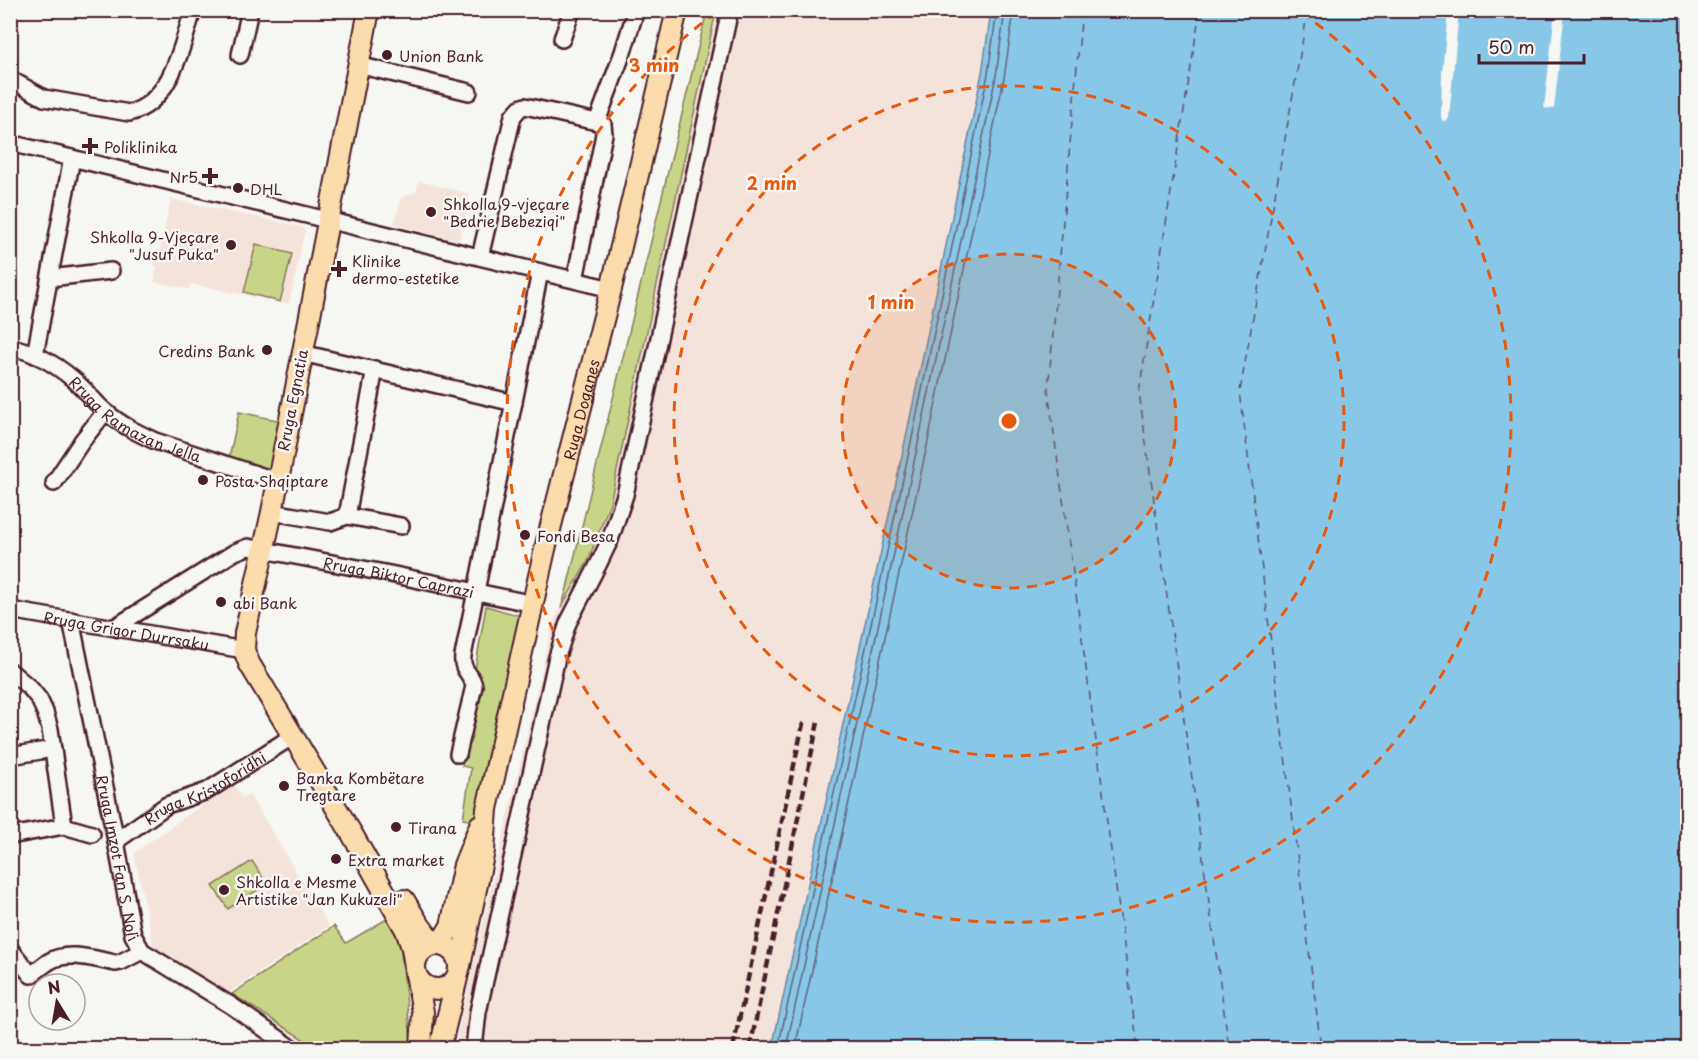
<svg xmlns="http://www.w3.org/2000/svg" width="1698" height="1059" font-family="'Playpen Sans',sans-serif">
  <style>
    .built { fill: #f4e3db }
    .green { fill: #c8d589; stroke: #897a5a; stroke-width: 1.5 }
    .water { fill: #88c7e8; stroke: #6f849c; stroke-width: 1.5 }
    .pier { fill: #f6f6f2 }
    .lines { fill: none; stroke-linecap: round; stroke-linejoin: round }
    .shore { stroke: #636277; stroke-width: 1.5 }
    .ferry { stroke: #5d5164; stroke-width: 1.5; stroke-dasharray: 8 6; stroke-linecap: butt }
    .minor-casing { stroke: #4a1f2b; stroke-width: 20 }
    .major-casing { stroke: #4a1f2b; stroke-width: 24 }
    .minor { stroke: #f6f6f2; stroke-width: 15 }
    .major { stroke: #fcdcac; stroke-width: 20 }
    .rail { stroke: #4a1f2b; stroke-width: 4.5; stroke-dasharray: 9 4.5; stroke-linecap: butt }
    .ring { fill: none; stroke: #e8590c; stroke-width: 3; stroke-dasharray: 10 8 }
    .poi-dot { fill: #4a1f2b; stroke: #f6f6f2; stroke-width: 2 }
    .labels { text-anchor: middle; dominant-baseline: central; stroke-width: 5; stroke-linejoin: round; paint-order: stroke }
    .poi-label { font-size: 15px; fill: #4a1f2b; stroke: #f6f6f2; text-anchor: start }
    .street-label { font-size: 15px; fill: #4a1f2b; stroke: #f6f6f2 }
    .centre { fill: #e8590c; stroke: #f6f6f2; stroke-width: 3 }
    .ring-label { font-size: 18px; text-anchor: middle; font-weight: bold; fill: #e8590c; stroke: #f6f6f2; stroke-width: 5; stroke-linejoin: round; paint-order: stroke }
  </style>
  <rect width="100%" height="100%" fill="#f6f6f2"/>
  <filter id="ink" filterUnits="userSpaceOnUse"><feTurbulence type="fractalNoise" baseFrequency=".0167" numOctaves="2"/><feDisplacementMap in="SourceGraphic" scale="12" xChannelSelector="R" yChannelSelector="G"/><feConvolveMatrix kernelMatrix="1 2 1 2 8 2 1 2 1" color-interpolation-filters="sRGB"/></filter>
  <g filter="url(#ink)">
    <g class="built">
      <polygon points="716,11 991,11 982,73 906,437 772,1048 454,1048 552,626 555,618 588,561 610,503"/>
      <polygon points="419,181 470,194 459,241 394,224 401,198 416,192"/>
      <polygon points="171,199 302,227 305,230 289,304 191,284 189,289 154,282 157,266 153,265 156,253 159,254"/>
      <polygon points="233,783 242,798 249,794 329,926 227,994 154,949 134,853"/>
    </g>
    <g class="green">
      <polygon points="707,11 716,11 610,503 588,561 561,608 566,592"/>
      <polygon points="256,244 292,254 280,302 244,292"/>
      <polygon points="239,412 282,421 272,472 229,459"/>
      <polygon points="486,606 524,617 477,822 463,819 471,768 462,766 482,681 475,670"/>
      <polygon points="252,861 267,884 228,909 213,886"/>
      <polygon points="390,917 400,944 412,1048 317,1048 232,994 334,926 346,943"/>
    </g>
    <polygon class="water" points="991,11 1687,11 1687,1048 772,1048 906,437 982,73"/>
    <g class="pier">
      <polygon points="1448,11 1459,11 1449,117 1448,120 1445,122 1442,120 1441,116 1442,73"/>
      <polygon points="1555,11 1565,11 1554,109 1544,108"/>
    </g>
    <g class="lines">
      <g class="shore">
        <polyline points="778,1048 912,438 988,74 997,10"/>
        <polyline points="786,1048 919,439 996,76 1005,10"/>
        <polyline points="795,1048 928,441 1004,78 1014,10"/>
      </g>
      <g class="ferry">
        <polyline points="1082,10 1048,390 1138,1048"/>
        <polyline points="1200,10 1139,392 1229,1048"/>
        <polyline points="1308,10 1240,391 1321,1048"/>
      </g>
      <defs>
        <g id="minor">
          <polyline points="562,39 572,10"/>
          <polyline points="240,55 250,10"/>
          <polyline points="358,65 469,92"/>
          <path d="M10,79L44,98L129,113C171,103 182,46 193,10"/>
          <polyline points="597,122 623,52 636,10"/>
          <polyline points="10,143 611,289"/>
          <polyline points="480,257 513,116 520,108 525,106 597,122 603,124 604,134 575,280"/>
          <polyline points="50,278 111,271"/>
          <path id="s1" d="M10,347C33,351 55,364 73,379C85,389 94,402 106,412C121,425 138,433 155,441L277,481"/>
          <polyline points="302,353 514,403"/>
          <polyline points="35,355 72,158"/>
          <polyline points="54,483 82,441 105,412"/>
          <polyline points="272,512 330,522 347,516 401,526"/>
          <polyline points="347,516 375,369"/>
          <path id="s2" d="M10,610L244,650"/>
          <path id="s3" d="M71,620L116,841L133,935L142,951L232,1006L292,1048"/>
          <path id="s4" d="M115,627L235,552L248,547L390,574L534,604"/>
          <polyline points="10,671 30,688 39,699 45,712 50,729 64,826"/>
          <path d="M458,754L474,686C472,673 461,672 463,656L540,272"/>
          <polyline points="10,756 53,749"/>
          <polyline points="10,836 64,826 92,834"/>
          <path id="s5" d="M116,841L167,805L207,791L293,736"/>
          <path d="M10,949L31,975C37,971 43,965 50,961C68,950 97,960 116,963L121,962L142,951"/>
          <polyline points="474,1048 478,1012 557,657 568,623 599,563 610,540 625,495 730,10"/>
        </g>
        <g id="major">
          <polyline points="369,10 272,512 245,633 244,650 249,663 352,834 406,930 412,948 415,967"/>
          <polyline points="404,900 418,923 434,945"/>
          <polyline points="440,944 451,926 464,865 480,825"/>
          <circle cx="437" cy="967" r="22"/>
          <path id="s6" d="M460,966L484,851L487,809L545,549L611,289L677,10"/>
          <polyline points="416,974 423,1012 421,1048"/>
          <polyline points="440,1048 457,978"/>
        </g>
      </defs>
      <use href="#minor" class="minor-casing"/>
      <use href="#major" class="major-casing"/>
      <use href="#minor" class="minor"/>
      <use href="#major" class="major"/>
      <g class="rail">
        <polyline points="733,1048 804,719"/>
        <polyline points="750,1048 818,722"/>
      </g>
    </g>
  </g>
  <circle cx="1009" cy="421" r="167" fill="#e8590c" fill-opacity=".12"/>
  <g class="ring">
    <circle cx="1009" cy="421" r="167"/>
    <circle cx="1009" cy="421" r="335"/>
    <path d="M1301 12A502 502 0 1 1 717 12"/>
  </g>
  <g class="poi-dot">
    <circle cx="387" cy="55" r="6"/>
    <path d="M87 137h6v6h6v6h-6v6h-6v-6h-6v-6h6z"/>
    <path d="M207 167h6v6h6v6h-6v6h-6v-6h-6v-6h6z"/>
    <circle cx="238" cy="188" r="6"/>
    <circle cx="431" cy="212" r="6"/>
    <circle cx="231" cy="245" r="6"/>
    <path d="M336 260h6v6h6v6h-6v6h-6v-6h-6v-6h6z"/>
    <circle cx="267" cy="350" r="6"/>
    <circle cx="203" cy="480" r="6"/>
    <circle cx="525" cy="535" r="6"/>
    <circle cx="221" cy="602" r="6"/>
    <circle cx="284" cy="786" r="6"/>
    <circle cx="396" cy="827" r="6"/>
    <circle cx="336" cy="859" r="6"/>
    <circle cx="224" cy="890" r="6"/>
  </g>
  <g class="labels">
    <g class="poi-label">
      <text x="399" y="55">Union Bank</text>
      <text x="104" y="146">Poliklinika</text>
      <text x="198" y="176" text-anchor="end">Nr5</text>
      <text x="250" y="188">DHL</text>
      <text x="443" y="203">Shkolla 9-vjeçare<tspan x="443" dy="17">"Bedrie Bebeziqi"</tspan></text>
      <text x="219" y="236" text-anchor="end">Shkolla 9-Vjeçare<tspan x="219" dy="17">"Jusuf Puka"</tspan></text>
      <text x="352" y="260">Klinike<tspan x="352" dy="17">dermo-estetike</tspan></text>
      <text x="255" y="350" text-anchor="end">Credins Bank</text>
      <text x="215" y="480">Posta Shqiptare</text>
      <text x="537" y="535">Fondi Besa</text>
      <text x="233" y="602">abi Bank</text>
      <text x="296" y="777">Banka Kombëtare<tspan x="296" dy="17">Tregtare</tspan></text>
      <text x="408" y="827">Tirana</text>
      <text x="348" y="859">Extra market</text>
      <text x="236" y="881">Shkolla e Mesme<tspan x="236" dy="17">Artistike "Jan Kukuzeli"</tspan></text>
    </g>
    <g class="street-label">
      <text transform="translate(292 400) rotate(-79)">Rruga Egnatia</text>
      <text stroke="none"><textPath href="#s6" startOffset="570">Ruga Doganes</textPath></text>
      <text stroke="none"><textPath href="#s1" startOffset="147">Rruga Ramazan Jella</textPath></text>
      <text stroke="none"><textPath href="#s4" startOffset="309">Rruga Biktor Caprazi</textPath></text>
      <text stroke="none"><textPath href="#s2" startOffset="118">Rruga Grigor Durrsaku</textPath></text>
      <text stroke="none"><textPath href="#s5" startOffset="104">Rruga Kristoforidhi</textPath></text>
      <text stroke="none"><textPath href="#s3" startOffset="242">Rruga Imzot Fan S. Noli</textPath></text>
    </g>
  </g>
  <circle cx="1009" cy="421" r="9" class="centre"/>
  <g class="ring-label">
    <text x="654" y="72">3 min</text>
    <text x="772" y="190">2 min</text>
    <text x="891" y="309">1 min</text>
  </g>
  <rect width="1698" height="1059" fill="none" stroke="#f6f6f2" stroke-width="36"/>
  <rect x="18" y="18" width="1662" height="1023" fill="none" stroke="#4a1f2b" stroke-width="2" filter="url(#ink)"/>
  <g transform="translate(57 1002) rotate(349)"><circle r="28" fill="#f6f6f2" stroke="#b1a0a2" stroke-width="1.5"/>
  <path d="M0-4.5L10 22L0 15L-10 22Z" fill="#4a1f2b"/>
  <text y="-9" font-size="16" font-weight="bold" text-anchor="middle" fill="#4a1f2b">N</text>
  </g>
  <path d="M1479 54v9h105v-9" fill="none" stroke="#4a1f2b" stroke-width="3"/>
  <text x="1488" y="54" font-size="18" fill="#4a1f2b" stroke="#f6f6f2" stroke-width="4.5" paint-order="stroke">50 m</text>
</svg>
